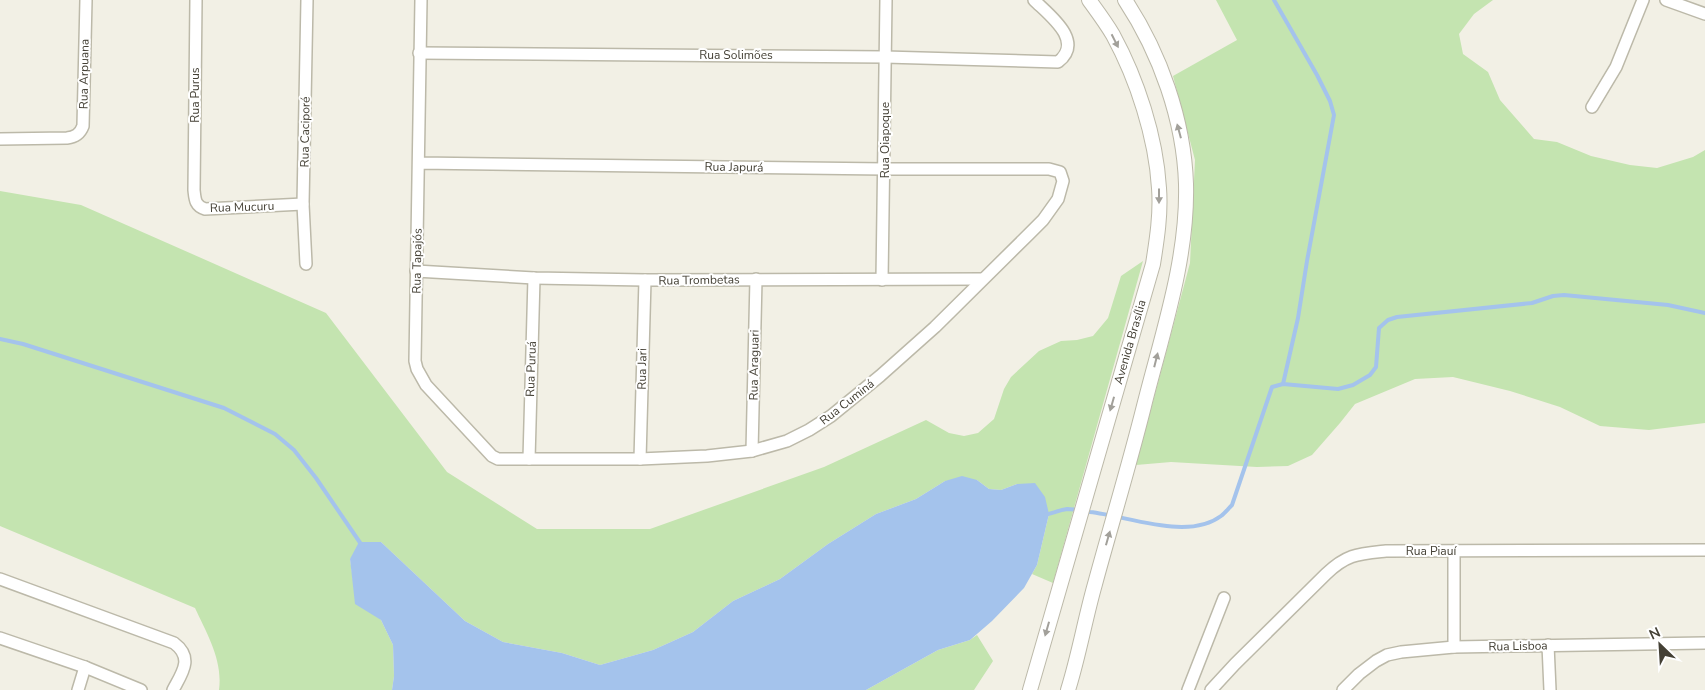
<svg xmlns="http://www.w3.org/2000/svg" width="1705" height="690" font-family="'Nunito Sans',sans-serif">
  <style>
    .green { fill: #c4e4b0 }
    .water { fill: #a4c3ec }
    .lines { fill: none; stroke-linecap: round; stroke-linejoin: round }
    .stream { stroke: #a4c3ec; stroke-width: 4 }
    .minor-casing { stroke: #bcb9a9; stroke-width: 14 }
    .tertiary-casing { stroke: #bcb9a9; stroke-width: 16 }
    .minor { stroke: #fff; stroke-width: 11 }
    .tertiary { stroke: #fff; stroke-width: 14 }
    .oneway { fill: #a2a09a }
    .labels { text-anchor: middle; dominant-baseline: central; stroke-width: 4; stroke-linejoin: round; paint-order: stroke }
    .street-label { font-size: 12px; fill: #444035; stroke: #fff }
  </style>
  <rect width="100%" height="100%" fill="#f2f0e5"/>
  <g class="green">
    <polygon points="1216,0 1493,0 1474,14 1459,34 1463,54 1488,72 1500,100 1534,139 1557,142 1591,156 1630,165 1657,168 1693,157 1705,150 1705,423 1649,430 1600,426 1560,407 1510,391 1453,377 1415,379 1355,404 1340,423 1312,455 1288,466 1257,467 1171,462 1136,465 1190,263 1195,160 1173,76 1237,40"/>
    <path d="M0,191L81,205L326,313L447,472L537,529H650L824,467L926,420L949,433L964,436L978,433L994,419L1004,389L1011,377L1039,351L1061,341L1077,340L1093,336L1108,318L1121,276L1143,261L1053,583L1032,574L1037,565L1049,514L1017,484L1001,490L989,489L977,480L945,481L916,499L876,514L828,544L780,579L733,601L693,632L653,650L600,665L562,653L503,642L465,621L381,542L350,559L353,580L381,620L393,645L394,676L392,690H219C223,660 207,634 195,608L0,526Z"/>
    <polygon points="977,635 993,661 974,690 866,690 938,650 970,640"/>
  </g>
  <polygon class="water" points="962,476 977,480 989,489 1001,490 1017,484 1035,483 1045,497 1049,514 1037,565 1024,588 992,621 970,640 938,650 866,690 392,690 394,676 393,645 381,620 355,604 350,559 359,542 381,542 465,621 503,642 562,653 600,665 653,650 693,632 733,601 780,579 828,544 876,514 916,499 945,481"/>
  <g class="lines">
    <g class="stream">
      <polyline points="1274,0 1317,75 1330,101 1334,115 1307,261 1298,318 1283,384"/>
      <polyline points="0,339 23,344 224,408 275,434 294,450 316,478 363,547"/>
      <path d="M1045,515C1053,513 1060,510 1067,509C1075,509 1083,511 1090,512C1128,516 1188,541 1221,516C1225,513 1228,509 1232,505L1272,387L1283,384L1338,389L1353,385L1370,375L1376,367L1379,328L1388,320L1397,317L1532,303L1553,296L1564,295L1668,305L1705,313"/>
    </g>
    <defs>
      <g id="minor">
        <path d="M196,0L194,190C195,199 195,206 205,209L303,204"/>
        <polyline points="1666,0 1705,14"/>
        <path d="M419,53L885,57L1058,62C1085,41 1049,15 1034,0"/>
        <polyline points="1592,107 1616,67 1643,0"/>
        <path d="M0,139L67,138C75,137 80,134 83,126L86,0"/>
        <polyline points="419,163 885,169 1049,169 1060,172 1063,181 1058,199 1043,220 1029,234 935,327 880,376 831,416 809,430 787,441 752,451 707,456 640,459 498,459 492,456 426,385 417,369 415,361 421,0"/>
        <polyline points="306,264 303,204 307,0"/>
        <polyline points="416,271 534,278 645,280 982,279"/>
        <polyline points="882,280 886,0"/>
        <polyline points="752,451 756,279"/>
        <polyline points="529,459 534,278"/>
        <polyline points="640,459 645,280"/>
        <path d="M0,579L174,643C194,658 182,673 173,690"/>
        <polyline points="0,638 85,667 141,690"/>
        <polyline points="1548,645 1550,690"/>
        <polyline points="1454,647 1454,551"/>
        <polyline points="78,690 85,667"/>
        <polyline points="1188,690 1224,598"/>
        <path d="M1211,690L1235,664L1326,574C1347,554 1358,554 1386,551L1705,550"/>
        <polyline points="1343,690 1359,674 1376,661 1387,655 1401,652 1454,647 1705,643"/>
      </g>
      <g id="tertiary">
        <path d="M1030,690L1153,264C1157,239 1161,213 1159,188C1156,137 1137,79 1113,35C1106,23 1097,11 1089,0"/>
        <path d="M1068,690C1079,655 1085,619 1095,584C1111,525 1129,466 1144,406C1162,334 1188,259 1186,184C1184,120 1160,53 1125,0"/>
      </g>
    </defs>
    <use href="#minor" class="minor-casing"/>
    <use href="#tertiary" class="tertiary-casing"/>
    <use href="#minor" class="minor"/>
    <use href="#tertiary" class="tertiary"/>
  </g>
  <defs><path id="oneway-solid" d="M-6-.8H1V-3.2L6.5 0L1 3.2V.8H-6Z" transform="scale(1.25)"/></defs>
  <g class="oneway">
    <use href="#oneway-solid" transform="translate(1115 41) rotate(63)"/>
    <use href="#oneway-solid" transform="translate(1179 131) rotate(-105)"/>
    <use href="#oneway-solid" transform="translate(1159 196) rotate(90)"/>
    <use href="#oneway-solid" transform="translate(1156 360) rotate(-76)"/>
    <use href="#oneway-solid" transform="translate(1112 404) rotate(106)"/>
    <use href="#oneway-solid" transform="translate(1108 538) rotate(-74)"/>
    <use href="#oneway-solid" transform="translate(1047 629) rotate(106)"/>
  </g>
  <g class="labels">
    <g class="street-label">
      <text x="736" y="55">Rua Solimões</text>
      <text transform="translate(84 74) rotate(-89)">Rua Arpuana</text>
      <text transform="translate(195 95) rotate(-90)">Rua Purus</text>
      <text transform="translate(305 132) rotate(-89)">Rua Caciporé</text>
      <text transform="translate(885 140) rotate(-90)">Rua Oiapoque</text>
      <text transform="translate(734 167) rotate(1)">Rua Japurá</text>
      <text transform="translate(242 207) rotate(-2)">Rua Mucuru</text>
      <text transform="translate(417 261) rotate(-89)">Rua Tapajós</text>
      <text transform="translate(699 280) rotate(-1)">Rua Trombetas</text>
      <text transform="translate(1130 342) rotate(-74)">Avenida Brasília</text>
      <text transform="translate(754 365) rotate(-89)">Rua Araguari</text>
      <text transform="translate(531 369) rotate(-88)">Rua Puruá</text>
      <text transform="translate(642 369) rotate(-89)">Rua Jari</text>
      <text transform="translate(847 402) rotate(-38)">Rua Cuminá</text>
      <text x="1431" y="551">Rua Piauí</text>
      <text transform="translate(1518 646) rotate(-1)">Rua Lisboa</text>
    </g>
  </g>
  <g transform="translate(1660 645) rotate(335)" stroke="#ffffff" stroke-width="4" paint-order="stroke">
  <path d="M0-4L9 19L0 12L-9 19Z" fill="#444035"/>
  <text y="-8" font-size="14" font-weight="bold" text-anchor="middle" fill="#444035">N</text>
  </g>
</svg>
